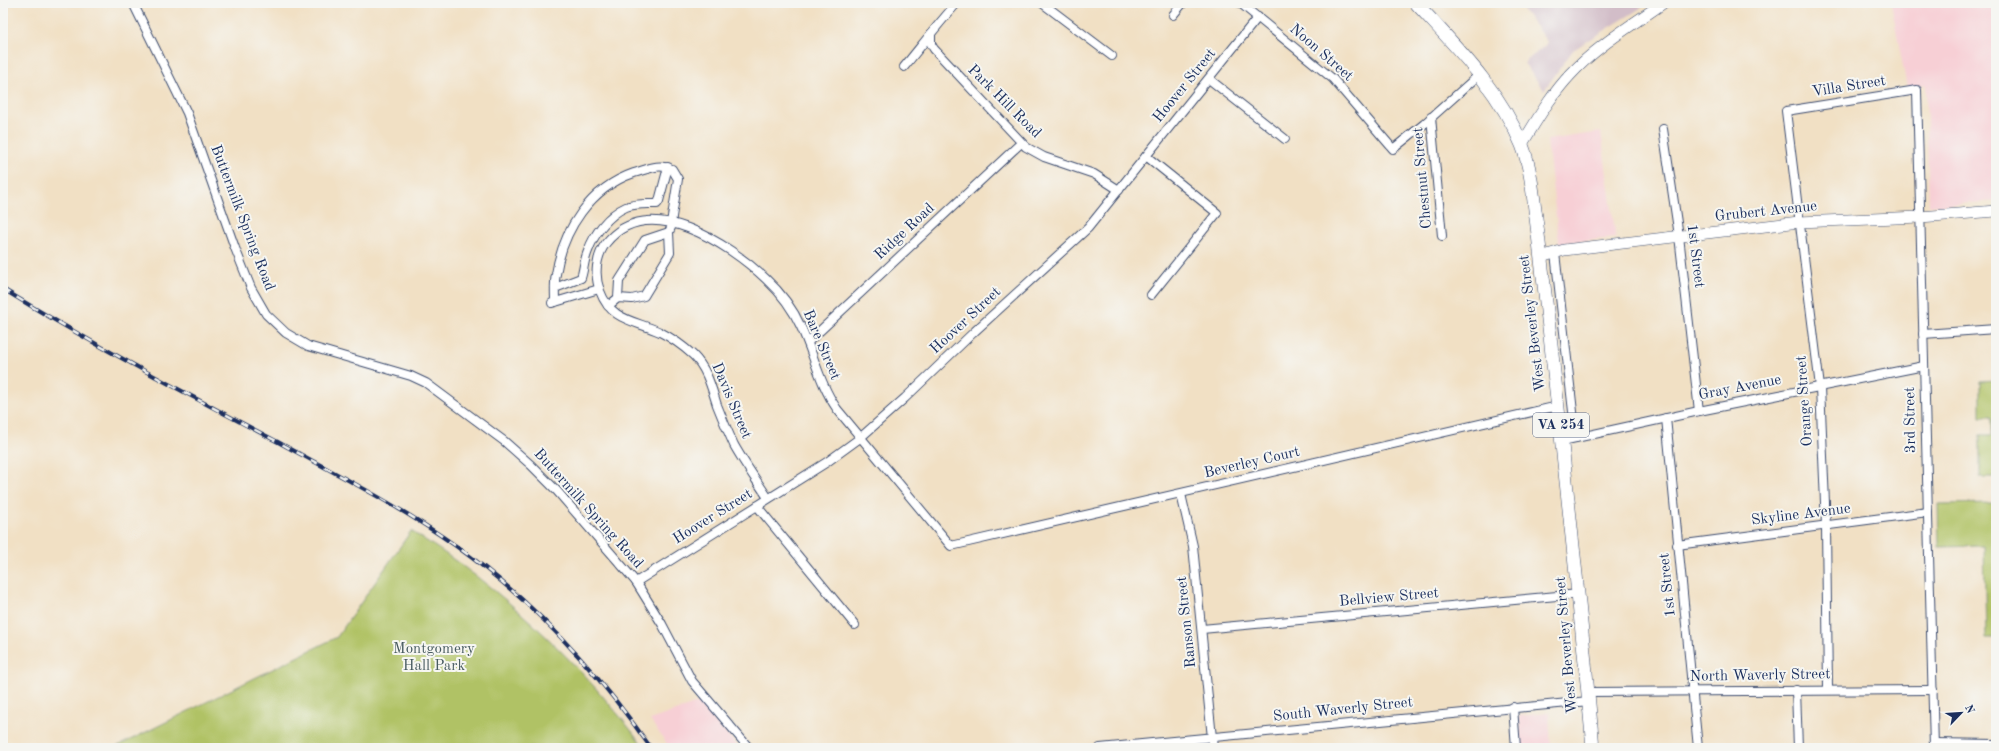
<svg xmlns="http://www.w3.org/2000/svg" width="1999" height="751" font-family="'Old Standard TT',serif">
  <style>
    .built { fill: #f7cfd5 }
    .industrial { fill: #d2bdc8 }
    .green { fill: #b0c265; stroke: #667862 }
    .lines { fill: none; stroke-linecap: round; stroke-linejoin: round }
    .minor-casing { stroke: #3b4a6d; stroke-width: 10 }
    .tertiary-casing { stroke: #3b4a6d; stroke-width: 12 }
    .primary-casing { stroke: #3b4a6d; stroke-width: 14 }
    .minor { stroke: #fff; stroke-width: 8 }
    .tertiary { stroke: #fff; stroke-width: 11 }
    .primary { stroke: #fff; stroke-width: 13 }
    .rail-casing { stroke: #1b2f5e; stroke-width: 4 }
    .rail { stroke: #f6f6f2; stroke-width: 2.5; stroke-dasharray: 8; stroke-linecap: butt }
    .labels { text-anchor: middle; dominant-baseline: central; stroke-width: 4; stroke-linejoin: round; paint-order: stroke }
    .shield { fill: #f6f6f2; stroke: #5d6b8a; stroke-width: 1 }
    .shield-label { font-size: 14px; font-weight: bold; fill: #1b2f5e }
    .street-label { font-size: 15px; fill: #1b2f5e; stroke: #f6f6f2 }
    .park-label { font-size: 15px; fill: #485b60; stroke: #f6f6f2 }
  </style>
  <rect width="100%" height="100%" fill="#f6f6f2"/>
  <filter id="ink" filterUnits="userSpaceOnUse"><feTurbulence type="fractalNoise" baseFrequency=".025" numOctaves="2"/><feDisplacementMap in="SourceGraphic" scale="8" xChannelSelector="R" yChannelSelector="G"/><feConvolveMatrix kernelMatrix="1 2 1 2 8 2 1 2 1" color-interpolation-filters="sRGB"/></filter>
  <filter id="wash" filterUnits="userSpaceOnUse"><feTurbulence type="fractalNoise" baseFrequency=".012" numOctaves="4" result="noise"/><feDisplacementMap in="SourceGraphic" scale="16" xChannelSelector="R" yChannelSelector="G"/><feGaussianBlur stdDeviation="0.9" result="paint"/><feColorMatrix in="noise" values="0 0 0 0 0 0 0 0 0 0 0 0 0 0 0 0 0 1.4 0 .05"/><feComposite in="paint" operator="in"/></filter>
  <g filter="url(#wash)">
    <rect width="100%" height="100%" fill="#f1e0c4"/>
    <g class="built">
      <polygon points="1891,3 1996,3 1996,201 1929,206 1926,85 1907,88"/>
      <polygon points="1601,132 1616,238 1559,243 1547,140"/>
      <polygon points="700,702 710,715 739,748 670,748 650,720"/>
      <polygon points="1549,713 1551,748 1521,748 1519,716"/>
    </g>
    <polygon class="industrial" points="1518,3 1649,3 1573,50 1544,90 1524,63 1548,43"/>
    <g class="green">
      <polygon points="1996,380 1996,477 1980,477 1980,435 1992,435 1992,417 1980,417 1980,381"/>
      <polygon points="1996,503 1996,638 1986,638 1984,546 1939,547 1938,504"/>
      <path d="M411,531C503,588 579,662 645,748H114L337,637Z"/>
    </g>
  </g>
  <g filter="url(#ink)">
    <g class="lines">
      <defs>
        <g id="minor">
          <polyline points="133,3 187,113 235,248 251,288 266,314 286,333 308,346 411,376 426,383 504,441 531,465 557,491 636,582 662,624 692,681 749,748"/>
          <polyline points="1042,3 1112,56"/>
          <polyline points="1240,3 1333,79 1393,149 1424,124 1480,74"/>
          <polyline points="1173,15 1183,3"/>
          <polyline points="931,34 931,44 934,49 1026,147 1044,157 1094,174 1119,190"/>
          <path d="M904,67C922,45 938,24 957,3"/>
          <polyline points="1209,79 1285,139"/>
          <polyline points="1431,117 1442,236"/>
          <polyline points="1663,129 1679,236 1699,411"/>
          <polyline points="1146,156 1217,213 1151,295"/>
          <polyline points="1555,253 1576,438"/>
          <path d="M555,288L581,278C584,269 584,260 588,251C594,234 608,215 626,207C635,203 647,204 657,204L659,201L668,167"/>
          <polyline points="618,298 619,281 645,240 669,232"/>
          <path d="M555,302C555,293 554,283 556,274C563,230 590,188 634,173C648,169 658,163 672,169L678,179L671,223"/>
          <polyline points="552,303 599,289"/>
          <polyline points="608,306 618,298 632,299 644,296 670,253 669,232 673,223"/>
          <polyline points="1923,334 1996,329"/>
          <polyline points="808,342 1021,143"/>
          <polyline points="1666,418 1698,748"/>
          <polyline points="1562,441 1699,411 1924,366"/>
          <polyline points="1181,494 1193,546 1213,748"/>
          <path d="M768,498C757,481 744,463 734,445C728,432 722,418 717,405C711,386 707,369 693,355C683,346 672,338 660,332C634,320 611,321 600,291C594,275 596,256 606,243C648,190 729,244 766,279C780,292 793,309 801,327C814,354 819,383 837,409L951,546L1558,406"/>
          <polyline points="757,506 855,625"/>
          <polyline points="1677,545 1928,512"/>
          <polyline points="636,582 827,462 860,438 905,398 975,331 1088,228 1258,17"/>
          <polyline points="1202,629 1579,594"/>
          <polyline points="1828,689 1826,526 1820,387 1786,111 1917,90 1934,748"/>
          <polyline points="1796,690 1798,748"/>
          <polyline points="1588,692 1933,690"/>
          <polyline points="1513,707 1516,748"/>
          <polyline points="1934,743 1996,744"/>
          <polyline points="1100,748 1589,701"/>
        </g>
        <g id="tertiary">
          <path d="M1522,144C1537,120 1551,95 1571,74C1597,46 1632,25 1663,3"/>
          <polyline points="1541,257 1564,250 1799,222 1920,217 1996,211"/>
        </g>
        <path id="primary" d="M1416,3C1456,47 1499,89 1522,145C1531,168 1533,194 1536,218C1541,257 1545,296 1550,336C1565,473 1581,610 1593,748"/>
      </defs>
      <use href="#minor" class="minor-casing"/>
      <use href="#tertiary" class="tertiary-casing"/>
      <use href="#primary" class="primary-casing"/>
      <use href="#minor" class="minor"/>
      <use href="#tertiary" class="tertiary"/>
      <use href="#primary" class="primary"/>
      <defs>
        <path id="rail" d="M3,289C92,344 185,393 278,442C338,475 400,506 456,546C533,601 597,671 651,748"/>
      </defs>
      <use href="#rail" class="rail-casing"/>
      <use href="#rail" class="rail"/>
    </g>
  </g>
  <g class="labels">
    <rect class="shield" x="1533" y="413" width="56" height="24" rx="3"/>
    <g class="shield-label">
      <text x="1561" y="425">VA 254</text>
    </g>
    <g class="street-label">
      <text transform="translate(1321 53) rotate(41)">Noon Street</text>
      <text transform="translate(1185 86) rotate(-51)">Hoover Street</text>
      <text transform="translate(1849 87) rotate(-9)">Villa Street</text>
      <text transform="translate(1004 102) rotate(45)">Park Hill Road</text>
      <text transform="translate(1423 178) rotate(-95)">Chestnut Street</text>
      <text transform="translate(1766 212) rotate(-6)">Grubert Avenue</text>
      <text transform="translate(242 218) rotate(69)">Buttermilk Spring Road</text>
      <text transform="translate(905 232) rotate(-43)">Ridge Road</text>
      <text transform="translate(1695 256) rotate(83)">1st Street</text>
      <text transform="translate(966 321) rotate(-43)">Hoover Street</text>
      <text transform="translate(1533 323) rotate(-97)">West Beverley Street</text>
      <text transform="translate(821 345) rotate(67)">Bare Street</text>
      <text transform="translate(1740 388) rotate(-11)">Gray Avenue</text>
      <text transform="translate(731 401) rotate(67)">Davis Street</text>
      <text transform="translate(1805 401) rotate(-94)">Orange Street</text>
      <text transform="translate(1911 420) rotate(-91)">3rd Street</text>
      <text transform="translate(1252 463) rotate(-13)">Beverley Court</text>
      <text transform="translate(588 509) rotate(48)">Buttermilk Spring Road</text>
      <text transform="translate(1801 515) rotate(-7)">Skyline Avenue</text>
      <text transform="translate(713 517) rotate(-32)">Hoover Street</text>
      <text transform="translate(1668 585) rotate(-96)">1st Street</text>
      <text transform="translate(1389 598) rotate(-5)">Bellview Street</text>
      <text transform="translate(1187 622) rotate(-96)">Ranson Street</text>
      <text transform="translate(1567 645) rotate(-95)">West Beverley Street</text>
      <text transform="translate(1760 676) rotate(-1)">North Waverly Street</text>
      <text transform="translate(1343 710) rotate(-6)">South Waverly Street</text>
    </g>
    <g class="park-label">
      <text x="434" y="649">Montgomery<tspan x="434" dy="17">Hall Park</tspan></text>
    </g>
  </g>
  <rect width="1999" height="751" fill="none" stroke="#f6f6f2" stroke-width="16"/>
  <g transform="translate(1961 713) rotate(65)" stroke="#f6f6f2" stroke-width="3" paint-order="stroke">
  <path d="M0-3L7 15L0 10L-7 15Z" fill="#1b2f5e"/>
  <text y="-6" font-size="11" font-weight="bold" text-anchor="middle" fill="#1b2f5e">N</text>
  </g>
</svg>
